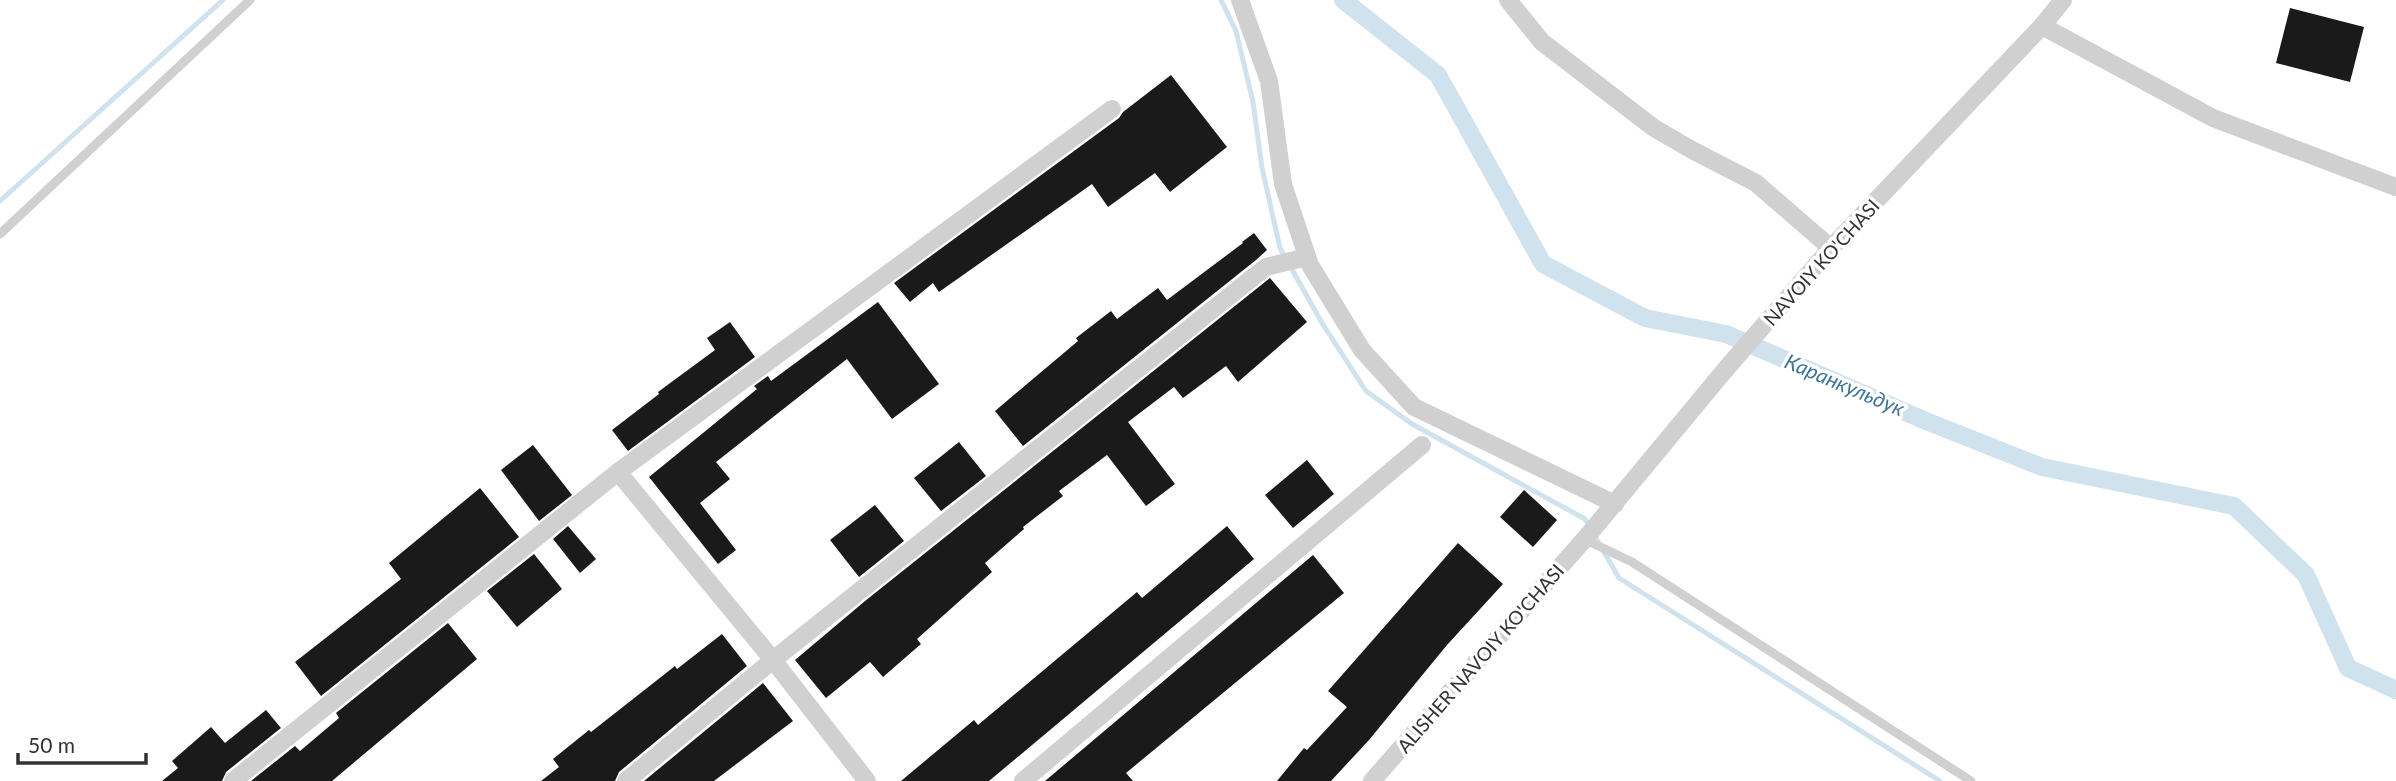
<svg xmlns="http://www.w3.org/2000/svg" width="2396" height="781" font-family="Lato,sans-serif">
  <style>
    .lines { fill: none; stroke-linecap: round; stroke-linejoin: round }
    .stream { stroke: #cfe2ee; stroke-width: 5 }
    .canal { stroke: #cfe2ee; stroke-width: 18 }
    .building { fill: #1a1a1a }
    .service { stroke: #d0d0d0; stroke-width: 9 }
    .minor { stroke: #d0d0d0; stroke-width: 18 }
    .labels { text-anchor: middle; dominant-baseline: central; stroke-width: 7; stroke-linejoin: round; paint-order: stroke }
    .street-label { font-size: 19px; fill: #333; stroke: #fff }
    .water-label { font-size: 21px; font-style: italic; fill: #3f7597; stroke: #fff }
  </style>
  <rect width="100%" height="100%" fill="#fff"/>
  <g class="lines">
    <g class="stream">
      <polyline points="1221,0 1236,31 1253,102 1262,168 1280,248 1322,323 1366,391 1412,424 1585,519 1619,578 1940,781"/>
      <polyline points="0,201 223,0"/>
    </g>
    <polyline class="canal" points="1343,0 1438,75 1543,264 1645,318 1726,334 1926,421 2042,467 2234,506 2306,575 2348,668 2396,690"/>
  </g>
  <g class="building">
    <polygon points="2290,8 2364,27 2350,82 2276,63"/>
    <polygon points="1171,75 1227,147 1170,192 1155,173 1108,207 1092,184 939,292 933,283 910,302 894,283 1119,118 1123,112"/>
    <polygon points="1254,233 1267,250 1256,260 1023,446 995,411 1078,341 1076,338 1111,311 1117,319 1158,288 1167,300 1243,243 1242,242"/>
    <polygon points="1270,278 1307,322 1238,382 1226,366 1183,398 1174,387 1128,422 1175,484 1146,506 1107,455 1059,491 1063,496 1023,527 1024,529 985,563 992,572 917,639 921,644 883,677 870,662 826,698 795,660 865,601"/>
    <polygon points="878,302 939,384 892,419 847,359 716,462 730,479 700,503 736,550 718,564 649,477 757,389 754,386 768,376 771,381"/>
    <polygon points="730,322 755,357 628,451 612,430 659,394 658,392 715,350 707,338"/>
    <polygon points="959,442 986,476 941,511 914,478"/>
    <polygon points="533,445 572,495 539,521 501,470"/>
    <polygon points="1307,460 1334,494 1293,528 1265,495"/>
    <polygon points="480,488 519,537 321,696 295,662 401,579 389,563"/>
    <polygon points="1524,490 1557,520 1533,547 1500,517"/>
    <polygon points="875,505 904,541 859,577 830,540"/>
    <polygon points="568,526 596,559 580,573 553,539"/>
    <polygon points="1227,526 1254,559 989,781 901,781 974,720 978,725 1137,592 1142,598"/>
    <polygon points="1458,543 1503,584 1447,645 1369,740 1331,781 1277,781 1304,748 1307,750 1347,707 1328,691"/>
    <polygon points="534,554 562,589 517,627 487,591"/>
    <polygon points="1313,555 1344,593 1126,773 1133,781 1045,781"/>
    <polygon points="448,623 477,659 332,781 251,781 295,746 300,751 339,718 336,713"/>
    <polygon points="722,634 747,666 619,772 615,781 541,781 559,767 553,759 589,730 591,732 675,666 677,669"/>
    <polygon points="763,683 793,721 714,781 644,781"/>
    <polygon points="266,710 281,728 226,772 222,781 162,781 178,768 172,761 211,727 225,743"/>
  </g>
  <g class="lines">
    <g class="service">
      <polyline points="0,234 250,0"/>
      <polyline points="1584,539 1632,562 1971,781"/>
    </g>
    <g class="minor">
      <polyline points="1240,0 1269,81 1283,184 1310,265 1362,350 1414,407 1615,504"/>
      <polyline points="1508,0 1542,42 1654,128 1692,150 1756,183 1831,248"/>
      <polyline points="2042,26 2213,118 2396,187"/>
      <polyline points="618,472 773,660 867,781"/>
      <polyline points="233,781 618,472 1112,109"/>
      <polyline points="626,781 773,660 1266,267 1307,257"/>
      <polyline points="1023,781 1422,445"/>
      <polyline points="1372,781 1589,534 1725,370 1831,248 2042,26 2063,0"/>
    </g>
  </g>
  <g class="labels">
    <g class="street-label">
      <text transform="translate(1821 262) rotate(-48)">NAVOIY KO'CHASI</text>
      <text transform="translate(1480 658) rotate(-49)">ALISHER NAVOIY KO'CHASI</text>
    </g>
    <g class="water-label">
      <text transform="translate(1845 384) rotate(23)">Каранкульдук</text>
    </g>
  </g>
  <path d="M18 753v10h128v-10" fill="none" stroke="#333333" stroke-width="3.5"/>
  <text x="28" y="753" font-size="21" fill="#333333" stroke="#ffffff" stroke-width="5" paint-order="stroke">50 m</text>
</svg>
